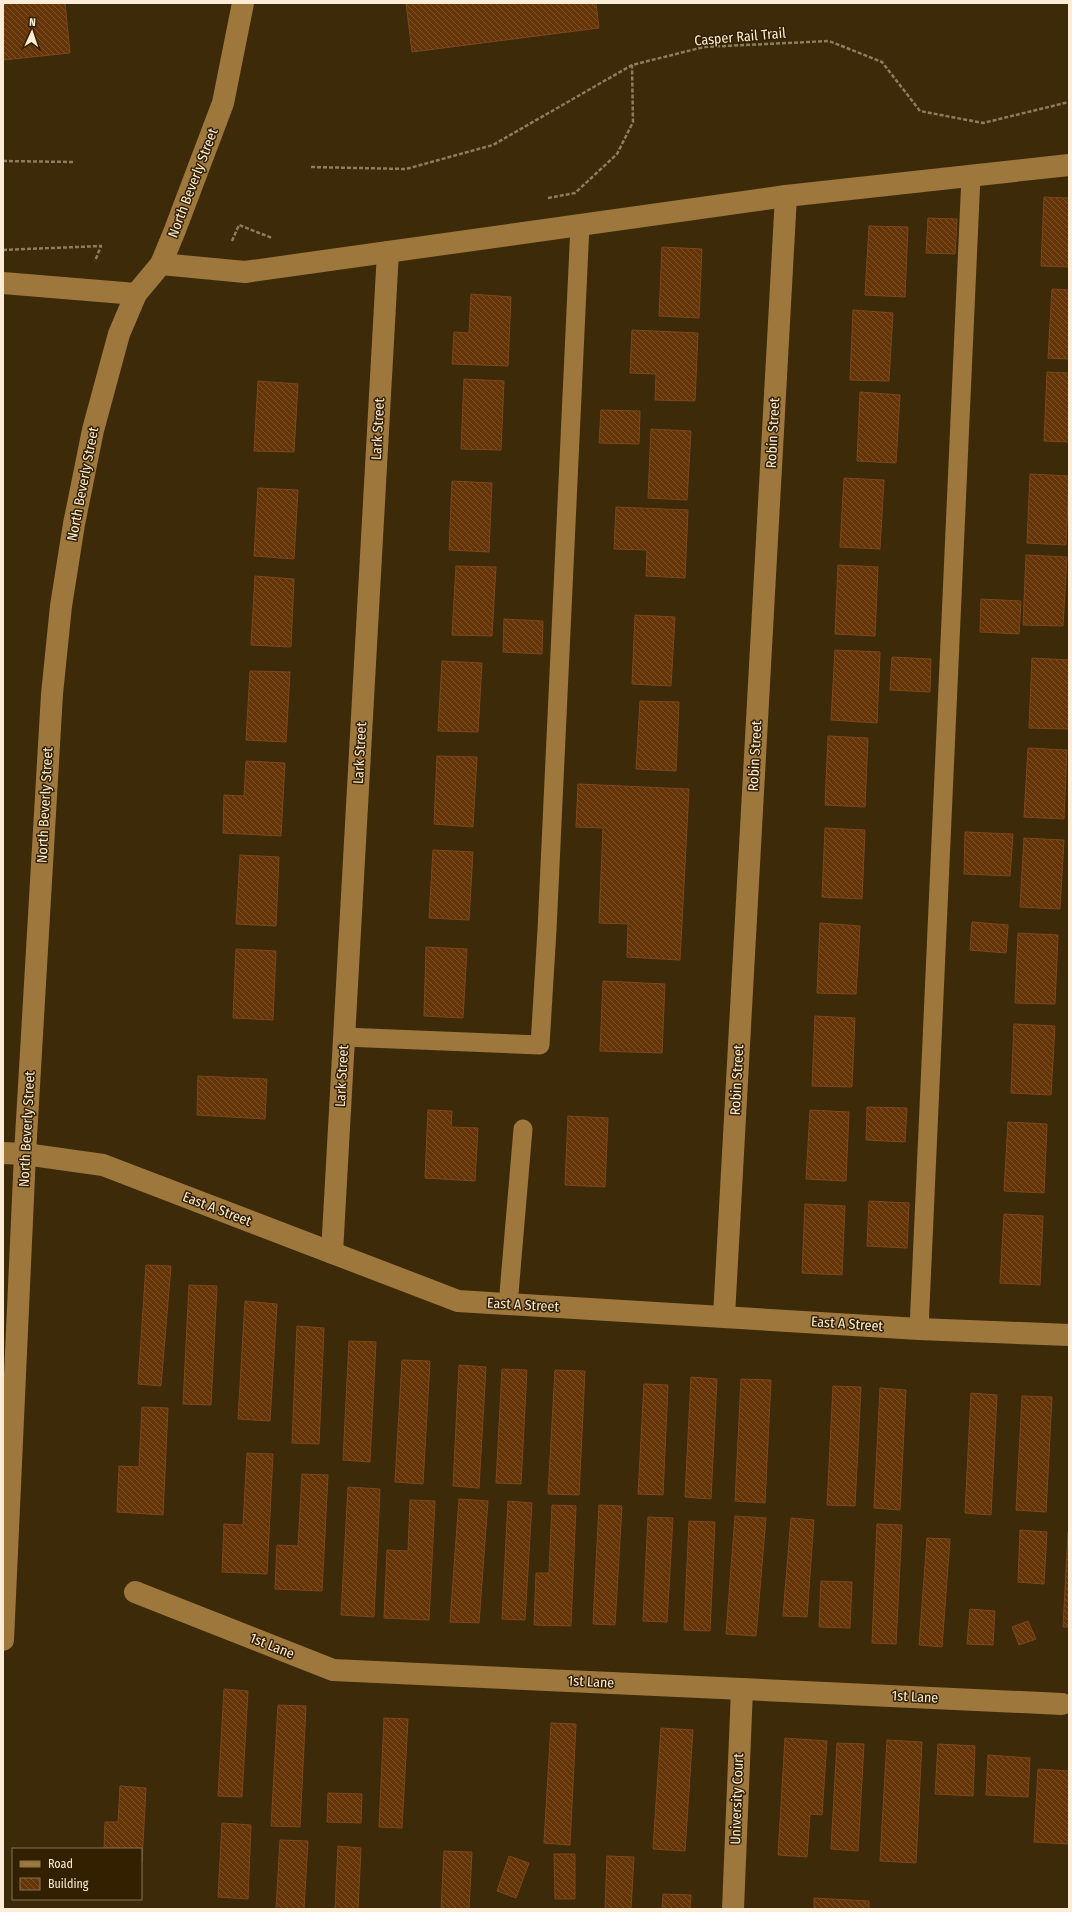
<svg xmlns="http://www.w3.org/2000/svg" width="1072" height="1912" font-family="'Fira Sans Condensed',sans-serif">
  <style>
    .building { fill: url(#building-back-hatch); stroke: #7b471e }
    .lines { fill: none; stroke-linecap: round; stroke-linejoin: round }
    .path { stroke: #8e7c60; stroke-width: 2.5; stroke-dasharray: 4 2; stroke-linecap: butt }
    .service { stroke: #9d773c; stroke-width: 19 }
    .minor { stroke: #9d773c; stroke-width: 22 }
    .secondary { stroke: #9d773c; stroke-width: 22 }
    .labels { text-anchor: middle; dominant-baseline: central; stroke-width: 3; stroke-linejoin: round; paint-order: stroke }
    .street-label { font-size: 14px; fill: #feedd6; stroke: #322000 }
  </style>
  <defs>
    <pattern id="building-back-hatch" width="6" height="6" patternUnits="userSpaceOnUse"><rect width="6" height="6" fill="#653407"/><path d="M-1 5l2 2M0 0l6 6M5-1l2 2" fill="none" stroke="#7c522a"/></pattern>
  </defs>
  <rect width="100%" height="100%" fill="#3d2a09"/>
  <g class="building">
    <polygon points="3,3 65,3 70,53 3,60"/>
    <polygon points="406,3 596,3 599,28 412,52"/>
    <polygon points="1044,197 1069,198 1069,267 1041,266"/>
    <polygon points="928,218 957,219 955,254 926,253"/>
    <polygon points="869,226 908,227 905,297 865,295"/>
    <polygon points="662,247 702,249 699,318 659,316"/>
    <polygon points="1052,289 1069,290 1069,359 1048,358"/>
    <polygon points="471,294 511,297 508,366 452,364 454,332 469,333"/>
    <polygon points="853,310 893,313 889,381 850,380"/>
    <polygon points="632,330 698,333 695,401 655,400 656,374 630,373"/>
    <polygon points="1047,372 1069,373 1069,442 1044,441"/>
    <polygon points="464,379 504,381 501,450 461,449"/>
    <polygon points="258,381 298,384 294,452 254,451"/>
    <polygon points="860,392 900,395 896,463 857,461"/>
    <polygon points="601,410 640,411 639,444 599,443"/>
    <polygon points="651,429 691,431 687,500 648,498"/>
    <polygon points="1030,474 1069,476 1066,545 1027,543"/>
    <polygon points="844,478 884,480 880,549 840,547"/>
    <polygon points="452,481 492,483 489,552 449,550"/>
    <polygon points="258,488 298,490 294,559 254,556"/>
    <polygon points="616,507 688,510 685,578 646,576 647,550 614,549"/>
    <polygon points="1026,555 1067,557 1063,626 1023,625"/>
    <polygon points="838,565 878,567 875,636 835,634"/>
    <polygon points="456,566 496,567 492,636 452,635"/>
    <polygon points="255,576 294,579 291,647 251,645"/>
    <polygon points="981,599 1021,601 1019,634 980,632"/>
    <polygon points="635,615 675,617 671,686 632,684"/>
    <polygon points="504,619 543,621 542,654 503,652"/>
    <polygon points="835,650 880,652 877,723 831,720"/>
    <polygon points="892,657 931,659 930,692 890,690"/>
    <polygon points="1032,658 1069,660 1069,729 1029,728"/>
    <polygon points="442,661 482,663 478,732 438,731"/>
    <polygon points="250,671 290,672 286,742 246,740"/>
    <polygon points="640,701 679,702 676,771 636,769"/>
    <polygon points="828,736 868,738 865,807 825,805"/>
    <polygon points="1028,748 1067,750 1064,819 1024,817"/>
    <polygon points="437,756 477,757 473,827 434,824"/>
    <polygon points="246,761 285,763 281,836 223,833 224,795 244,796"/>
    <polygon points="578,784 689,789 680,960 627,957 628,924 599,923 603,828 576,827"/>
    <polygon points="825,828 865,830 862,899 822,897"/>
    <polygon points="965,832 1013,834 1010,876 964,874"/>
    <polygon points="1024,838 1064,840 1060,909 1020,907"/>
    <polygon points="433,850 473,852 469,920 429,918"/>
    <polygon points="240,855 279,857 276,926 236,924"/>
    <polygon points="972,922 1008,925 1006,953 970,950"/>
    <polygon points="820,923 860,926 856,994 817,993"/>
    <polygon points="1018,933 1058,935 1055,1004 1015,1003"/>
    <polygon points="426,947 467,949 463,1018 424,1016"/>
    <polygon points="236,949 276,951 273,1020 233,1018"/>
    <polygon points="603,981 665,984 662,1053 600,1051"/>
    <polygon points="815,1016 855,1018 852,1087 812,1086"/>
    <polygon points="1014,1024 1055,1026 1051,1095 1011,1093"/>
    <polygon points="198,1076 267,1079 265,1119 197,1115"/>
    <polygon points="867,1107 907,1108 905,1142 866,1140"/>
    <polygon points="428,1110 452,1111 451,1127 478,1128 475,1181 425,1178"/>
    <polygon points="810,1110 849,1112 846,1181 806,1179"/>
    <polygon points="568,1116 608,1118 605,1187 565,1185"/>
    <polygon points="1008,1122 1047,1124 1044,1193 1004,1191"/>
    <polygon points="869,1201 909,1203 907,1248 867,1246"/>
    <polygon points="805,1204 845,1206 842,1275 802,1273"/>
    <polygon points="1004,1214 1043,1216 1040,1285 1000,1283"/>
    <polygon points="146,1265 171,1266 161,1386 138,1384"/>
    <polygon points="189,1285 217,1286 211,1405 183,1404"/>
    <polygon points="245,1301 277,1304 270,1421 238,1419"/>
    <polygon points="297,1326 324,1328 319,1444 292,1443"/>
    <polygon points="349,1341 376,1342 370,1462 343,1460"/>
    <polygon points="402,1360 430,1361 423,1484 395,1482"/>
    <polygon points="459,1365 486,1367 479,1488 453,1486"/>
    <polygon points="502,1369 527,1370 521,1484 496,1483"/>
    <polygon points="555,1370 585,1371 579,1495 548,1494"/>
    <polygon points="691,1377 717,1379 711,1499 685,1497"/>
    <polygon points="741,1379 771,1380 765,1503 735,1501"/>
    <polygon points="644,1384 668,1385 663,1495 638,1494"/>
    <polygon points="833,1386 861,1387 855,1506 827,1505"/>
    <polygon points="880,1388 906,1390 900,1510 874,1508"/>
    <polygon points="971,1393 997,1395 991,1515 965,1513"/>
    <polygon points="1022,1396 1052,1397 1046,1512 1016,1510"/>
    <polygon points="142,1407 168,1408 163,1515 117,1512 119,1466 139,1467"/>
    <polygon points="247,1453 273,1454 267,1574 222,1572 224,1524 243,1525"/>
    <polygon points="302,1474 328,1475 322,1591 275,1589 277,1545 298,1546"/>
    <polygon points="348,1487 380,1489 374,1617 341,1615"/>
    <polygon points="459,1499 488,1501 479,1623 450,1622"/>
    <polygon points="410,1500 435,1501 429,1620 384,1618 387,1550 408,1551"/>
    <polygon points="508,1501 532,1503 525,1620 502,1619"/>
    <polygon points="552,1505 576,1506 571,1626 534,1625 536,1573 549,1573"/>
    <polygon points="599,1505 622,1506 615,1625 593,1624"/>
    <polygon points="735,1516 766,1518 756,1636 726,1634"/>
    <polygon points="648,1517 673,1518 667,1622 643,1621"/>
    <polygon points="791,1518 814,1520 807,1617 783,1616"/>
    <polygon points="689,1521 715,1522 710,1631 684,1630"/>
    <polygon points="877,1524 902,1525 896,1644 872,1643"/>
    <polygon points="1020,1530 1047,1532 1044,1584 1018,1582"/>
    <polygon points="1068,1532 1069,1532 1069,1627 1063,1627"/>
    <polygon points="927,1538 950,1539 942,1647 919,1645"/>
    <polygon points="821,1581 852,1582 850,1628 819,1627"/>
    <polygon points="970,1609 995,1611 993,1645 967,1644"/>
    <polygon points="1028,1621 1036,1639 1019,1645 1012,1627"/>
    <polygon points="224,1689 248,1691 242,1797 218,1796"/>
    <polygon points="278,1705 306,1706 300,1827 271,1826"/>
    <polygon points="384,1718 408,1719 402,1828 379,1827"/>
    <polygon points="551,1723 576,1724 570,1845 544,1843"/>
    <polygon points="661,1728 693,1730 685,1851 653,1849"/>
    <polygon points="785,1738 827,1741 822,1815 810,1814 807,1857 778,1855"/>
    <polygon points="887,1740 922,1742 916,1863 880,1861"/>
    <polygon points="837,1743 864,1744 858,1851 831,1849"/>
    <polygon points="938,1744 975,1746 973,1796 935,1794"/>
    <polygon points="988,1755 1030,1758 1028,1797 986,1795"/>
    <polygon points="1038,1769 1069,1771 1069,1844 1034,1842"/>
    <polygon points="120,1786 146,1788 142,1862 141,1849 104,1849 105,1822 118,1822"/>
    <polygon points="328,1793 362,1794 361,1823 327,1822"/>
    <polygon points="222,1823 251,1825 248,1899 218,1897"/>
    <polygon points="280,1840 308,1841 304,1909 276,1909"/>
    <polygon points="338,1846 361,1848 358,1909 335,1909"/>
    <polygon points="444,1851 472,1852 469,1909 441,1909"/>
    <polygon points="554,1854 575,1854 575,1899 555,1899"/>
    <polygon points="509,1856 529,1863 516,1898 497,1891"/>
    <polygon points="607,1856 634,1857 631,1909 605,1909"/>
    <polygon points="663,1894 691,1895 690,1909 662,1909"/>
    <polygon points="814,1898 869,1901 869,1909 814,1909"/>
  </g>
  <g class="lines">
    <g class="path">
      <polyline points="3,161 74,162"/>
      <polyline points="311,167 406,169 493,145 632,65 704,47 829,41 882,62 920,111 983,123 1069,102"/>
      <polyline points="548,198 575,193 617,154 633,122 632,65"/>
      <polyline points="232,241 239,225 272,238"/>
      <polyline points="3,250 101,246 95,261"/>
    </g>
    <g class="service">
      <polyline points="344,1037 540,1045 547,930 580,225"/>
      <polyline points="508,1305 523,1129"/>
      <polyline points="919,1329 971,176"/>
    </g>
    <g class="minor">
      <polyline points="161,264 245,272 786,196 1069,165"/>
      <polyline points="3,283 136,294"/>
      <polyline points="3,1153 25,1154 103,1165 458,1301 919,1329 1069,1335"/>
      <polyline points="332,1253 388,252"/>
      <polyline points="724,1316 786,196"/>
      <polyline points="135,1592 333,1670 1062,1704"/>
      <polyline points="733,1909 742,1689"/>
    </g>
    <polyline class="secondary" points="3,1640 25,1154 52,694 61,606 74,524 93,430 119,334 136,294 161,264 175,230 223,103 243,3"/>
  </g>
  <g class="labels">
    <g class="street-label">
      <text transform="translate(740 37) rotate(-5)">Casper Rail Trail</text>
      <text transform="translate(193 183) rotate(-69)">North Beverly Street</text>
      <text transform="translate(378 429) rotate(-87)">Lark Street</text>
      <text transform="translate(773 433) rotate(-87)">Robin Street</text>
      <text transform="translate(83 484) rotate(-79)">North Beverly Street</text>
      <text transform="translate(360 753) rotate(-87)">Lark Street</text>
      <text transform="translate(755 756) rotate(-87)">Robin Street</text>
      <text transform="translate(45 805) rotate(-87)">North Beverly Street</text>
      <text transform="translate(342 1076) rotate(-87)">Lark Street</text>
      <text transform="translate(737 1080) rotate(-87)">Robin Street</text>
      <text transform="translate(27 1129) rotate(-87)">North Beverly Street</text>
      <text transform="translate(217 1209) rotate(21)">East A Street</text>
      <text transform="translate(523 1305) rotate(3)">East A Street</text>
      <text transform="translate(847 1324) rotate(4)">East A Street</text>
      <text transform="translate(272 1646) rotate(22)">1st Lane</text>
      <text transform="translate(591 1682) rotate(3)">1st Lane</text>
      <text transform="translate(915 1697) rotate(3)">1st Lane</text>
      <text transform="translate(737 1799) rotate(-88)">University Court</text>
    </g>
  </g>
  <rect width="1072" height="1912" fill="none" stroke="#feedd6" stroke-width="8"/>
  <rect x="12" y="1848" width="130" height="52" fill="#322000" stroke="#847256"/>
  <rect x="20" y="1861" width="20" height="6" fill="#9d773c" stroke="#847256"/>
  <text x="48" y="1868" font-size="12" fill="#feedd6">Road</text>
  <rect x="20" y="1878" width="20" height="12" fill="url(#building-back-hatch)" stroke="#847256"/>
  <text x="48" y="1888" font-size="12" fill="#feedd6">Building</text>
  <g transform="translate(32 32) rotate(3)" stroke="#322000" stroke-width="3" paint-order="stroke">
  <path d="M0-3L7 15L0 10L-7 15Z" fill="#feedd6"/>
  <text y="-6" font-size="11" font-weight="bold" text-anchor="middle" fill="#feedd6">N</text>
  </g>
</svg>
